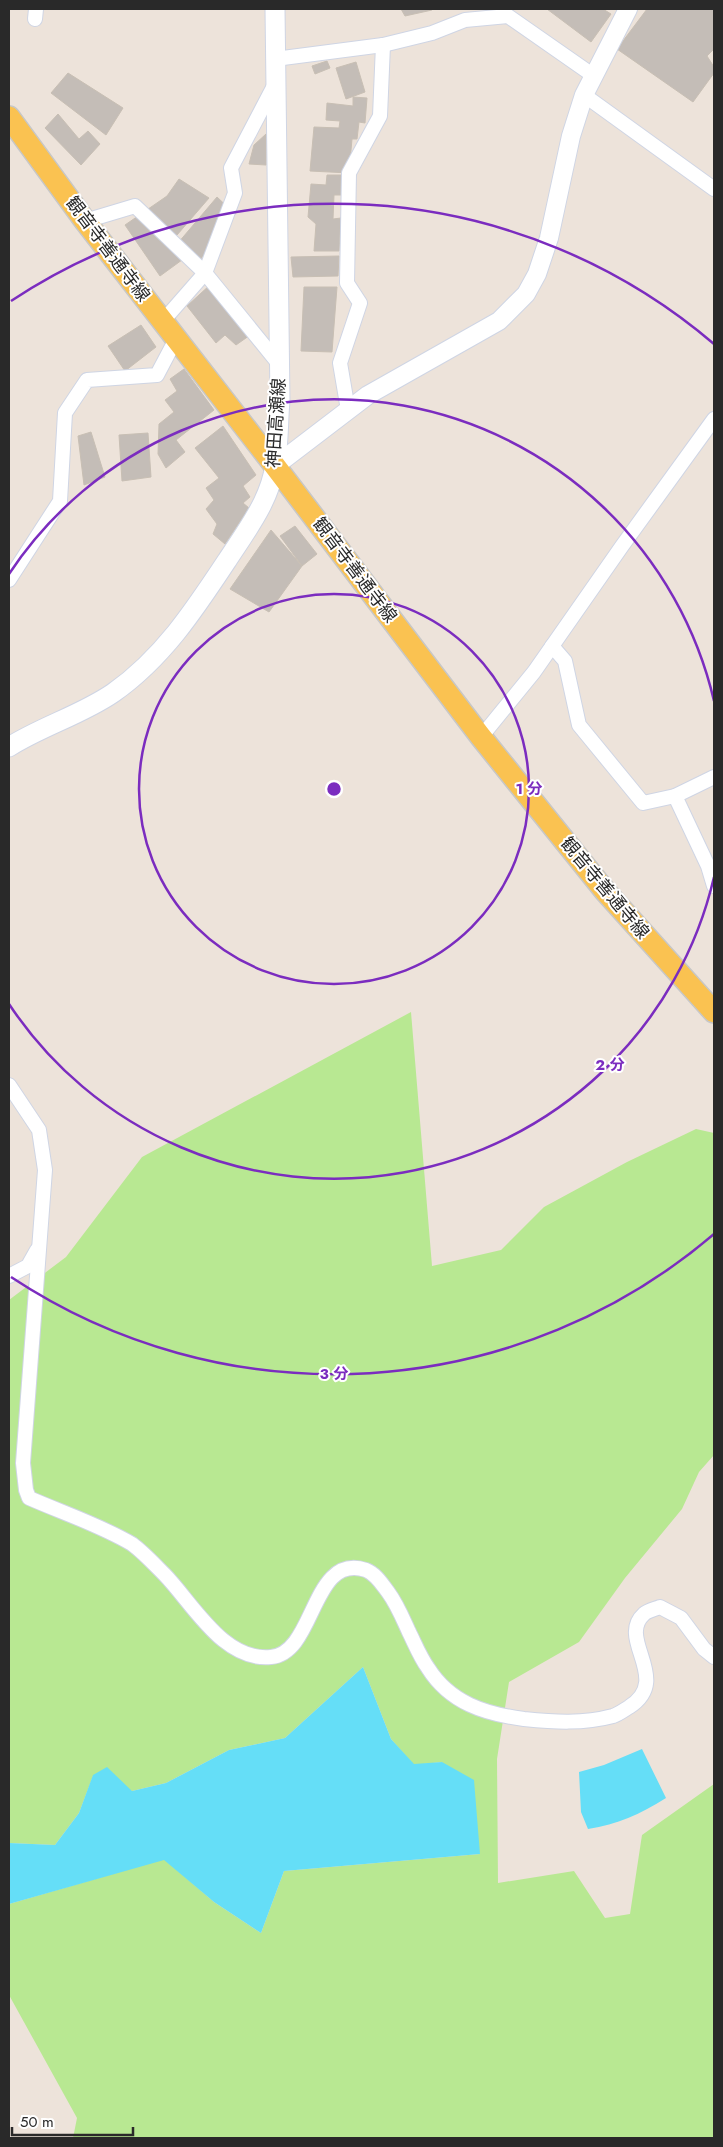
<svg xmlns="http://www.w3.org/2000/svg" width="723" height="2147" font-family="Jost,'Noto Sans JP',sans-serif">
  <style>
    .green { fill: #b8e892 }
    .water { fill: #65def7 }
    .building { fill: #c4bdb7; stroke: #c8bfb4 }
    .lines { fill: none; stroke-linecap: round; stroke-linejoin: round }
    .minor-casing { stroke: #cfd5e4; stroke-width: 16 }
    .tertiary-casing { stroke: #cfd5e4; stroke-width: 20 }
    .secondary-casing { stroke: #cfd5e4; stroke-width: 21 }
    .primary-casing { stroke: #c7c7c7; stroke-width: 24 }
    .minor { stroke: #fff; stroke-width: 14 }
    .tertiary { stroke: #fff; stroke-width: 18 }
    .secondary { stroke: #fff; stroke-width: 19 }
    .primary { stroke: #fac251; stroke-width: 21 }
    .ring { fill: none; stroke: #7b2cbf; stroke-width: 2.5 }
    .labels { text-anchor: middle; dominant-baseline: central; stroke-width: 4; stroke-linejoin: round; paint-order: stroke }
    .street-label { font-size: 18px; fill: #292929; stroke: #fff }
    .centre { fill: #7b2cbf; stroke: #fff; stroke-width: 2.5 }
    .ring-label { font-size: 15px; text-anchor: middle; font-weight: bold; fill: #7b2cbf; stroke: #fff; stroke-width: 4; stroke-linejoin: round; paint-order: stroke }
  </style>
  <rect width="100%" height="100%" fill="#ede3da"/>
  <polygon class="green" points="411,1012 432,1266 501,1250 544,1207 627,1162 696,1129 714,1133 714,1455 699,1472 682,1509 625,1578 579,1642 509,1682 497,1759 498,1883 574,1871 605,1918 630,1914 642,1835 714,1784 714,2138 73,2138 77,2118 9,1995 9,1904 164,1859 214,1902 261,1933 284,1871 480,1854 442,1762 414,1765 391,1739 363,1667 285,1738 229,1750 166,1783 132,1791 93,1776 79,1813 55,1845 9,1843 9,1300 66,1257 142,1157"/>
  <g class="water">
    <polygon points="363,1667 391,1739 414,1764 442,1762 474,1780 480,1854 284,1871 261,1933 214,1902 164,1860 9,1904 9,1843 55,1845 79,1813 93,1775 107,1767 132,1791 166,1783 229,1750 285,1738"/>
    <path d="M642,1749L666,1798C639,1815 618,1824 588,1829L581,1812L579,1772L604,1765Z"/>
  </g>
  <g class="building">
    <polygon points="401,9 431,9 432,10 405,16"/>
    <polygon points="547,9 603,9 611,14 591,42"/>
    <polygon points="647,9 714,9 714,49 707,56 714,67 714,73 693,102 617,49"/>
    <polygon points="327,61 330,68 315,74 312,66"/>
    <polygon points="356,62 365,92 346,99 336,68"/>
    <polygon points="68,73 123,108 106,135 51,93"/>
    <polygon points="353,97 367,98 365,123 359,122 357,139 352,139 349,173 310,171 314,127 339,128 340,121 326,120 327,103 353,106"/>
    <polygon points="58,114 79,139 88,131 100,144 81,165 45,128"/>
    <polygon points="266,134 266,165 249,164 254,145"/>
    <polygon points="327,175 345,175 344,195 334,195 333,219 341,218 339,251 314,251 316,224 308,217 311,184 326,185"/>
    <polygon points="179,179 209,198 177,235 169,236 186,257 160,276 125,225 167,196"/>
    <polygon points="217,197 235,214 200,260 178,243"/>
    <polygon points="339,256 338,276 293,277 291,257"/>
    <polygon points="211,284 253,333 236,345 225,335 216,343 187,306"/>
    <polygon points="304,287 337,287 332,352 301,351"/>
    <polygon points="141,325 156,347 125,371 108,346"/>
    <polygon points="184,369 214,410 176,440 185,452 166,468 158,454 159,424 174,412 165,400 177,391 170,379"/>
    <polygon points="223,426 256,475 243,486 250,497 243,503 249,508 225,544 213,534 217,524 206,509 214,500 206,488 219,478 195,448"/>
    <polygon points="91,432 105,477 84,485 78,436"/>
    <polygon points="148,433 151,477 122,481 119,435"/>
    <polygon points="295,526 317,554 302,566 280,536"/>
    <polygon points="271,530 302,566 269,612 230,589"/>
  </g>
  <g class="lines">
    <defs>
      <g id="minor">
        <polyline points="35,19 36,9"/>
        <polyline points="275,59 383,45 432,33 465,20 508,16 594,76"/>
        <polyline points="275,84 231,168 235,193 205,273 279,364"/>
        <polyline points="584,95 714,189"/>
        <polyline points="85,221 135,206 205,273 163,321"/>
        <polyline points="348,410 340,363 360,303 347,283 349,173 380,116 383,45"/>
        <polyline points="9,580 60,501 65,413 87,380 157,375 176,339"/>
        <polyline points="552,646 565,661 579,725 643,803 675,796 714,777"/>
        <polyline points="481,737 534,672 622,546 714,419"/>
        <polyline points="675,796 708,866 714,886"/>
        <path d="M9,1085L39,1130L45,1170L23,1463L26,1490L29,1498C63,1513 100,1525 132,1544C143,1552 155,1565 165,1575C193,1604 224,1662 271,1657C316,1653 311,1552 366,1570C376,1574 382,1584 388,1592C397,1604 403,1619 409,1632C415,1644 420,1657 428,1668C450,1703 485,1714 524,1719C554,1722 583,1724 613,1716C619,1714 624,1710 629,1707C673,1679 616,1639 644,1614C647,1611 655,1609 660,1607L681,1618L704,1649L714,1657"/>
        <polyline points="9,1276 28,1266 37,1250"/>
      </g>
      <polyline id="tertiary" points="275,466 368,395 499,321 526,294 537,274 549,238 571,136 584,95 628,9"/>
      <path id="secondary" d="M9,747C42,726 81,715 113,693C163,658 195,609 228,559C247,530 270,500 275,465C279,444 278,422 280,401L275,9"/>
      <polyline id="primary" points="9,117 85,221 275,466 481,737 605,891 714,1012"/>
    </defs>
    <use href="#minor" class="minor-casing"/>
    <use href="#tertiary" class="tertiary-casing"/>
    <use href="#secondary" class="secondary-casing"/>
    <use href="#primary" class="primary-casing"/>
    <use href="#minor" class="minor"/>
    <use href="#tertiary" class="tertiary"/>
    <use href="#secondary" class="secondary"/>
    <use href="#primary" class="primary"/>
  </g>
  <g class="ring">
    <circle cx="334" cy="789" r="195"/>
    <path d="M714 877A390 390 0 0 1 9 1004M9 574A390 390 0 0 1 714 701"/>
    <path d="M714 1234A585 585 0 0 1 11 1277M11 301A585 585 0 0 1 714 344"/>
  </g>
  <g class="labels">
    <g class="street-label">
      <text transform="translate(108 249) rotate(53)">観音寺善通寺線</text>
      <text transform="translate(276 423) rotate(-86)">神田高瀬線</text>
      <text transform="translate(355 570) rotate(53)">観音寺善通寺線</text>
      <text transform="translate(605 888) rotate(50)">観音寺善通寺線</text>
    </g>
  </g>
  <circle cx="334" cy="789" r="8" class="centre"/>
  <g class="ring-label">
    <text x="529" y="794">1 分</text>
    <text x="610" y="1070">2 分</text>
    <text x="334" y="1379">3 分</text>
  </g>
  <rect width="723" height="2147" fill="none" stroke="#292929" stroke-width="20"/>
  <path d="M12 2127v8h121v-8" fill="none" stroke="#292929" stroke-width="2.5"/>
  <text x="20" y="2127" font-size="15" fill="#292929" stroke="#ffffff" stroke-width="4" paint-order="stroke">50 m</text>
</svg>
